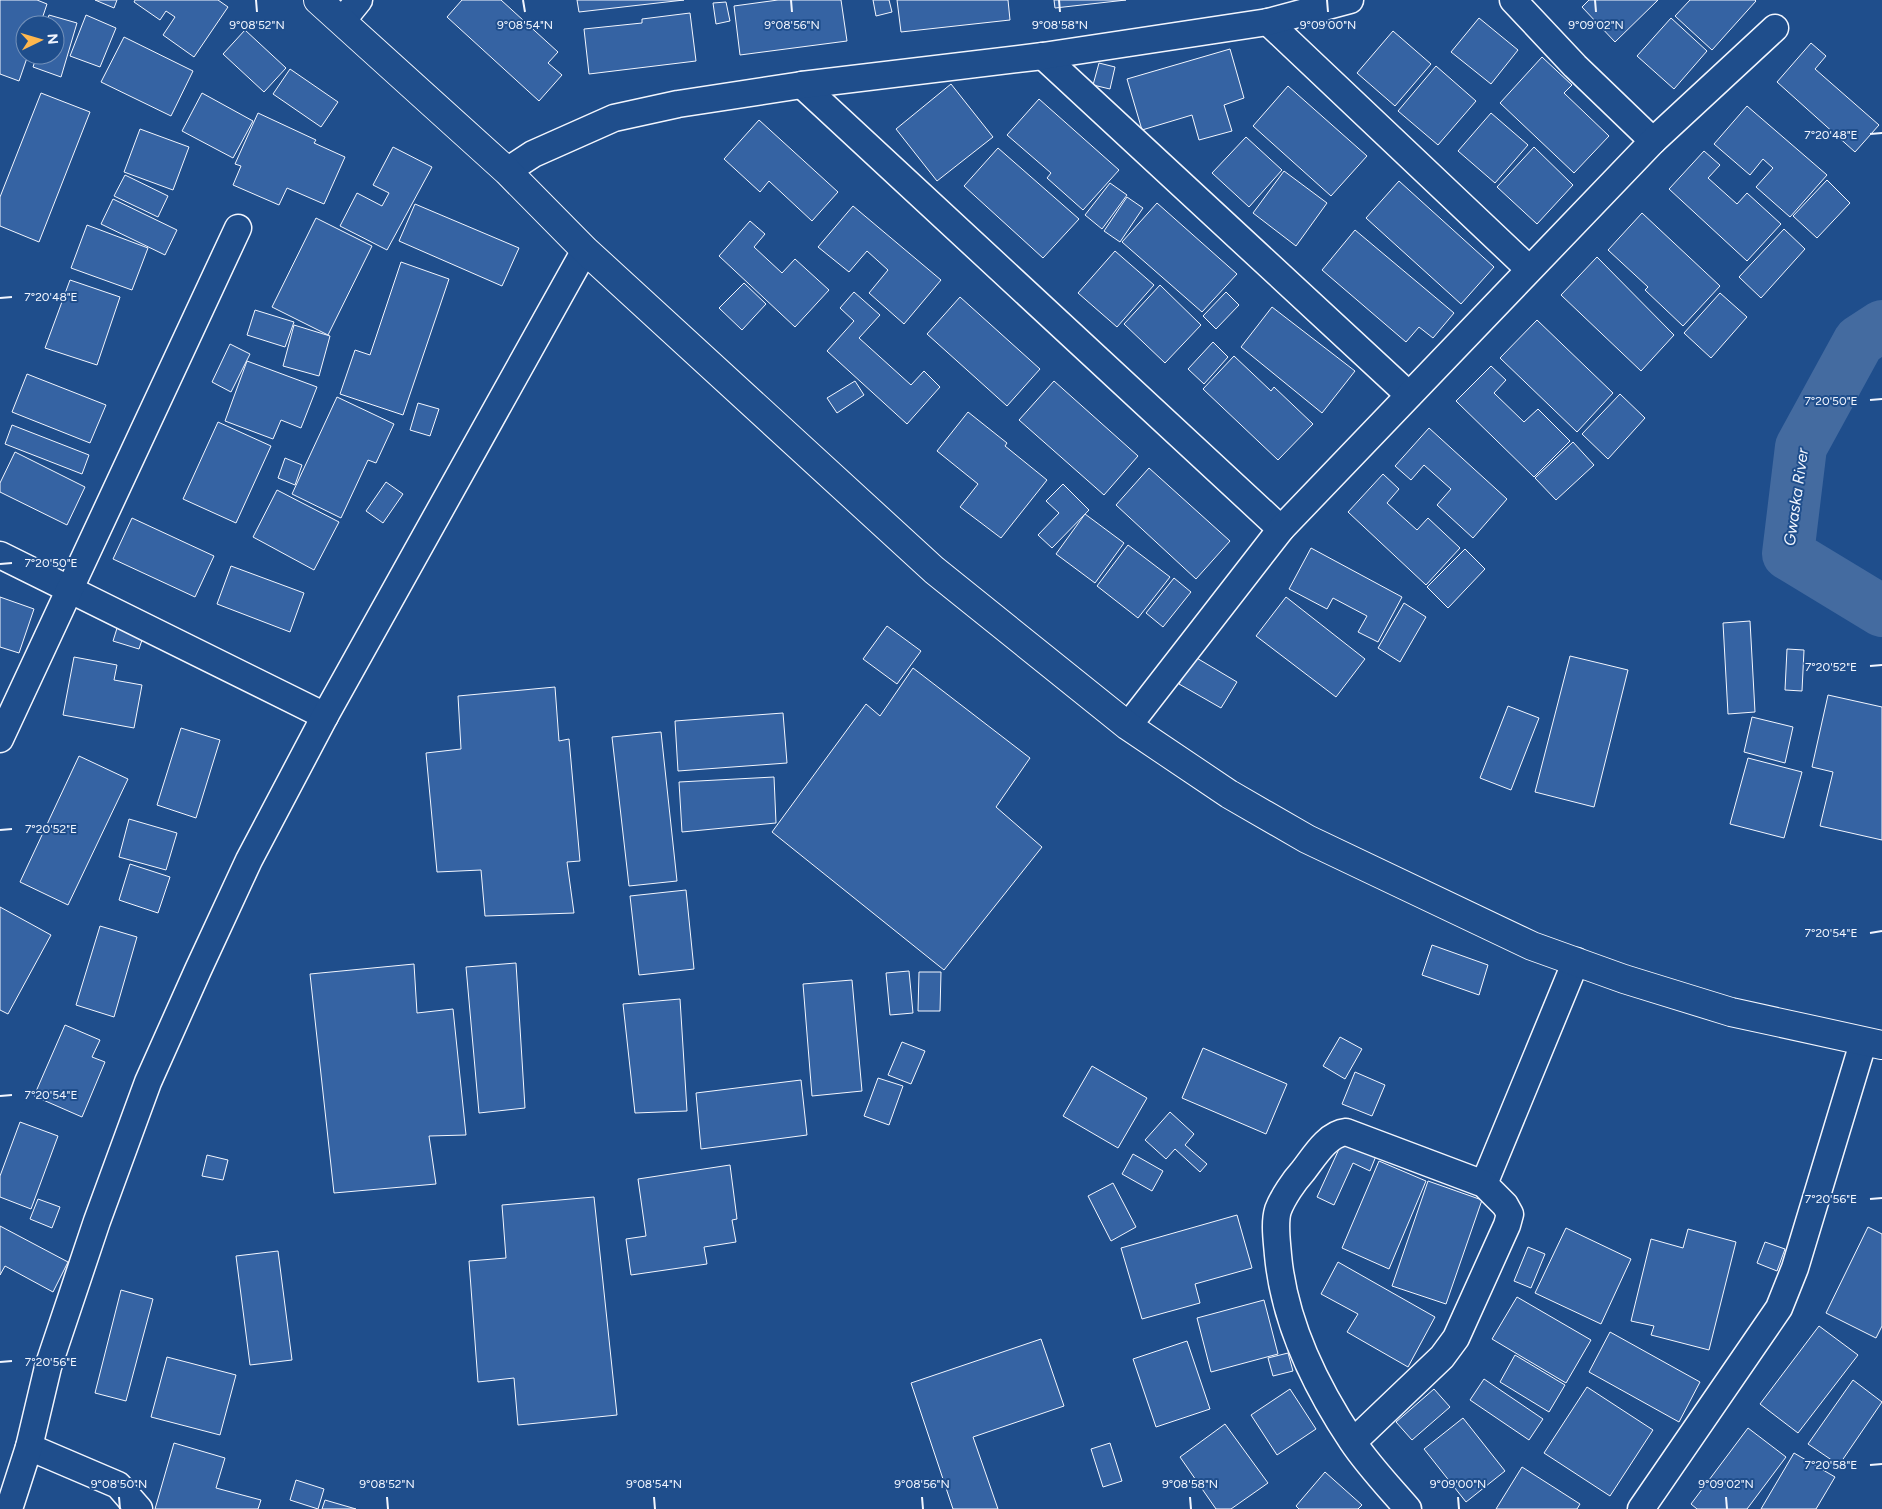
<svg xmlns="http://www.w3.org/2000/svg" width="1882" height="1509" font-family="Figtree,sans-serif">
  <style>
    .lines { fill: none; stroke-linecap: round; stroke-linejoin: round }
    .river { stroke: #446ba0; stroke-width: 52 }
    .building { fill: #3563a3; stroke: #f2f6ff }
    .minor-casing { stroke: #f2f6ff; stroke-width: 29 }
    .tertiary-casing { stroke: #f2f6ff; stroke-width: 30 }
    .minor { stroke: #1f4e8c; stroke-width: 26 }
    .tertiary { stroke: #1f4e8c; stroke-width: 28 }
    .ticks { fill: none; stroke: #f2f6ff; stroke-width: 2 }
    .labels { text-anchor: middle; dominant-baseline: central; stroke-width: 4; stroke-linejoin: round; paint-order: stroke }
    .water-label { font-size: 16px; font-style: italic; fill: #f2f6ff; stroke: #1f4e8c }
    .ticks-label { font-size: 12px; text-anchor: middle; fill: #f2f6ff; stroke: #1f4e8c; stroke-width: 4; stroke-linejoin: round; paint-order: stroke }
  </style>
  <rect width="100%" height="100%" fill="#1f4e8c"/>
  <g class="lines">
    <polyline class="river" points="1882,326 1859,341 1801,447 1788,554 1882,611"/>
  </g>
  <g class="building">
    <polygon points="0,0 37,0 47,4 40,25 25,25 25,55 28,55 19,81 0,74"/>
    <polygon points="95,0 117,0 114,8"/>
    <polygon points="135,0 218,0 228,7 194,57 163,35 175,17 166,11 160,20 134,2"/>
    <polygon points="462,0 501,0 558,52 548,63 562,75 539,101 447,17"/>
    <polygon points="577,0 684,0 579,12"/>
    <polygon points="778,0 841,0 847,41 740,55 734,6"/>
    <polygon points="873,0 889,0 892,12 876,16"/>
    <polygon points="897,0 1008,0 1010,20 901,32"/>
    <polygon points="1054,0 1126,0 1055,8"/>
    <polygon points="1589,0 1658,0 1615,42 1582,7"/>
    <polygon points="1690,0 1755,0 1756,1 1712,50 1675,16"/>
    <polygon points="726,2 730,21 716,24 713,3"/>
    <polygon points="690,13 696,61 589,74 584,29 642,23 642,19"/>
    <polygon points="49,15 77,23 61,77 33,67 37,55 55,55 55,25 46,25"/>
    <polygon points="86,15 116,28 100,67 70,56"/>
    <polygon points="1479,18 1518,50 1491,84 1451,52"/>
    <polygon points="1671,18 1707,51 1674,89 1637,56"/>
    <polygon points="245,30 286,68 264,92 223,54"/>
    <polygon points="1393,31 1431,64 1395,106 1357,73"/>
    <polygon points="124,37 193,71 171,116 101,82"/>
    <polygon points="1811,43 1826,56 1815,69 1879,125 1855,152 1777,82"/>
    <polygon points="1230,49 1244,98 1224,105 1232,131 1199,140 1192,115 1142,130 1127,79"/>
    <polygon points="1542,57 1572,85 1564,93 1609,136 1574,173 1500,103"/>
    <polygon points="1099,63 1115,67 1110,89 1093,85"/>
    <polygon points="1436,66 1476,101 1438,145 1398,111"/>
    <polygon points="290,69 338,102 321,127 273,94"/>
    <polygon points="951,84 993,137 937,181 896,129"/>
    <polygon points="1288,86 1367,156 1331,196 1253,126"/>
    <polygon points="41,93 90,112 39,242 0,226 0,197"/>
    <polygon points="202,93 253,121 233,158 182,131"/>
    <polygon points="1039,99 1119,170 1083,210 1047,178 1051,173 1007,135"/>
    <polygon points="1747,106 1827,175 1790,217 1756,187 1773,168 1763,159 1750,175 1714,144"/>
    <polygon points="258,113 316,140 314,143 345,157 324,204 287,188 279,205 233,185 241,166 235,164"/>
    <polygon points="1491,113 1528,145 1495,183 1458,151"/>
    <polygon points="759,120 838,192 812,221 769,181 760,192 724,159"/>
    <polygon points="140,129 189,147 173,190 124,172"/>
    <polygon points="1246,137 1282,170 1249,207 1212,173"/>
    <polygon points="393,147 432,167 387,250 340,226 357,193 382,206 389,193 373,185"/>
    <polygon points="1534,147 1573,185 1537,224 1497,187"/>
    <polygon points="998,148 1079,219 1043,258 964,186"/>
    <polygon points="1704,151 1720,165 1708,178 1737,204 1747,193 1781,224 1747,261 1669,189"/>
    <polygon points="1284,171 1327,203 1296,246 1253,213"/>
    <polygon points="125,175 168,196 158,217 114,196"/>
    <polygon points="1827,180 1850,203 1817,238 1793,216"/>
    <polygon points="1399,181 1494,267 1461,304 1366,218"/>
    <polygon points="1110,183 1127,195 1102,229 1085,215"/>
    <polygon points="1127,197 1143,208 1120,242 1104,231"/>
    <polygon points="113,199 177,230 165,255 101,224"/>
    <polygon points="1157,203 1237,274 1202,312 1122,242"/>
    <polygon points="415,204 519,248 502,286 399,241"/>
    <polygon points="853,206 941,280 904,324 869,293 888,270 867,251 849,272 818,247"/>
    <polygon points="1642,213 1720,286 1683,326 1645,290 1648,287 1608,250"/>
    <polygon points="316,218 372,246 328,335 272,307"/>
    <polygon points="750,221 765,234 754,247 782,273 795,259 829,290 795,327 719,256"/>
    <polygon points="87,225 148,248 132,290 71,268"/>
    <polygon points="1784,229 1805,249 1761,298 1739,277"/>
    <polygon points="1355,230 1454,313 1433,338 1419,327 1406,342 1322,270"/>
    <polygon points="1115,251 1154,285 1117,327 1078,293"/>
    <polygon points="1597,257 1674,335 1641,371 1561,295"/>
    <polygon points="401,262 449,279 403,415 340,394 355,350 370,355"/>
    <polygon points="70,280 120,297 97,365 45,348"/>
    <polygon points="744,283 766,304 742,330 719,308"/>
    <polygon points="1160,285 1201,325 1165,363 1124,324"/>
    <polygon points="854,292 880,315 859,338 911,385 924,371 940,387 907,424 827,351 854,321 840,308"/>
    <polygon points="1226,292 1239,305 1216,329 1203,316"/>
    <polygon points="1720,293 1747,317 1711,358 1684,333"/>
    <polygon points="960,297 1040,369 1007,406 927,334"/>
    <polygon points="1272,307 1355,371 1322,413 1241,347"/>
    <polygon points="255,310 294,322 285,347 247,335"/>
    <polygon points="1537,320 1613,393 1577,432 1500,358"/>
    <polygon points="294,325 330,336 319,376 283,366"/>
    <polygon points="1213,342 1228,357 1204,384 1188,369"/>
    <polygon points="230,344 250,354 231,392 212,382"/>
    <polygon points="1234,356 1271,391 1274,387 1313,424 1278,460 1203,389"/>
    <polygon points="247,361 317,387 301,428 281,420 273,439 225,421"/>
    <polygon points="1491,366 1506,380 1494,393 1524,422 1538,409 1570,441 1534,477 1456,401"/>
    <polygon points="27,374 106,405 90,443 12,412"/>
    <polygon points="855,381 864,395 837,413 827,398"/>
    <polygon points="1054,381 1138,456 1104,495 1019,420"/>
    <polygon points="1620,394 1645,418 1608,459 1582,434"/>
    <polygon points="337,397 394,424 376,463 368,460 341,518 292,494"/>
    <polygon points="418,403 439,409 430,436 410,430"/>
    <polygon points="968,412 1007,443 1005,446 1047,480 1001,538 960,507 978,484 937,451"/>
    <polygon points="218,422 271,446 236,523 183,499"/>
    <polygon points="12,425 89,455 82,474 5,444"/>
    <polygon points="1429,428 1507,499 1473,538 1437,505 1451,489 1424,465 1411,480 1395,466"/>
    <polygon points="1573,442 1594,465 1556,500 1535,478"/>
    <polygon points="15,452 85,487 67,525 0,492 0,483"/>
    <polygon points="285,458 302,465 295,485 278,478"/>
    <polygon points="1149,468 1230,541 1196,579 1116,505"/>
    <polygon points="1383,474 1399,489 1387,503 1417,530 1428,518 1460,548 1426,585 1348,512"/>
    <polygon points="386,482 403,494 383,523 366,511"/>
    <polygon points="1063,484 1089,510 1052,548 1038,535 1059,513 1046,501"/>
    <polygon points="277,490 339,522 314,570 253,537"/>
    <polygon points="1085,514 1124,543 1095,583 1056,554"/>
    <polygon points="132,518 214,556 195,597 113,559"/>
    <polygon points="1128,545 1170,577 1138,618 1097,586"/>
    <polygon points="1311,548 1402,597 1378,642 1358,632 1367,616 1333,598 1327,609 1289,589"/>
    <polygon points="1465,549 1485,569 1448,608 1427,587"/>
    <polygon points="231,566 304,593 290,632 217,604"/>
    <polygon points="1174,578 1191,592 1163,627 1146,613"/>
    <polygon points="0,597 34,609 19,653 0,647"/>
    <polygon points="1286,597 1365,659 1336,697 1256,636"/>
    <polygon points="1404,603 1426,617 1400,662 1378,648"/>
    <polygon points="1750,621 1755,712 1728,714 1723,623"/>
    <polygon points="118,625 144,634 139,649 113,641"/>
    <polygon points="887,626 921,651 897,684 863,659"/>
    <polygon points="1787,649 1804,650 1802,691 1785,690"/>
    <polygon points="1570,656 1628,670 1594,807 1535,792"/>
    <polygon points="74,657 117,665 114,680 142,685 134,728 63,715"/>
    <polygon points="1195,657 1237,682 1221,708 1179,684"/>
    <polygon points="913,668 1030,758 996,807 1042,847 944,970 772,832 866,704 880,716"/>
    <polygon points="555,687 559,741 569,739 580,861 567,862 574,913 485,916 481,870 437,872 426,753 461,749 458,696"/>
    <polygon points="1828,695 1882,707 1882,840 1820,826 1833,772 1812,767"/>
    <polygon points="1508,706 1539,718 1511,790 1480,778"/>
    <polygon points="783,713 787,763 678,771 675,721"/>
    <polygon points="1752,717 1793,727 1785,763 1744,752"/>
    <polygon points="181,728 220,740 196,818 157,805"/>
    <polygon points="661,732 677,881 629,886 612,737"/>
    <polygon points="79,756 128,779 68,905 20,882"/>
    <polygon points="1748,758 1802,772 1784,838 1730,824"/>
    <polygon points="774,777 776,823 682,832 679,782"/>
    <polygon points="129,819 177,833 166,870 119,857"/>
    <polygon points="130,864 170,877 158,913 119,900"/>
    <polygon points="686,890 694,969 639,975 630,896"/>
    <polygon points="0,907 51,935 8,1014 0,1010"/>
    <polygon points="100,926 137,937 114,1017 76,1005"/>
    <polygon points="1432,945 1488,965 1479,995 1422,975"/>
    <polygon points="516,963 525,1108 479,1113 466,967"/>
    <polygon points="414,964 417,1013 453,1009 466,1135 429,1136 436,1184 334,1193 310,974"/>
    <polygon points="909,971 913,1013 890,1015 886,973"/>
    <polygon points="919,972 941,972 940,1011 918,1011"/>
    <polygon points="852,980 862,1091 812,1096 803,984"/>
    <polygon points="680,999 687,1111 635,1113 623,1004"/>
    <polygon points="65,1025 100,1040 92,1057 105,1062 82,1117 34,1096"/>
    <polygon points="1340,1037 1362,1049 1345,1079 1323,1066"/>
    <polygon points="902,1042 925,1051 911,1084 888,1075"/>
    <polygon points="1203,1048 1287,1084 1266,1134 1182,1098"/>
    <polygon points="1092,1066 1147,1098 1118,1148 1063,1116"/>
    <polygon points="1355,1072 1385,1085 1372,1116 1342,1104"/>
    <polygon points="878,1078 903,1086 889,1125 864,1116"/>
    <polygon points="801,1080 807,1135 701,1149 696,1093"/>
    <polygon points="1170,1112 1194,1134 1185,1145 1207,1164 1200,1172 1175,1149 1166,1159 1145,1140"/>
    <polygon points="20,1122 58,1136 31,1209 0,1197 0,1176"/>
    <polygon points="1345,1136 1378,1151 1370,1171 1353,1163 1334,1205 1317,1197"/>
    <polygon points="1133,1154 1163,1171 1152,1191 1122,1174"/>
    <polygon points="207,1155 228,1160 223,1180 202,1176"/>
    <polygon points="1379,1161 1426,1181 1389,1269 1342,1248"/>
    <polygon points="730,1165 737,1219 732,1220 736,1242 704,1247 707,1264 631,1275 626,1239 646,1236 638,1179"/>
    <polygon points="1428,1181 1482,1200 1446,1304 1392,1286"/>
    <polygon points="1113,1183 1136,1227 1111,1241 1088,1196"/>
    <polygon points="594,1197 617,1415 518,1425 514,1378 478,1382 469,1261 506,1258 502,1205"/>
    <polygon points="38,1199 60,1207 52,1228 30,1219"/>
    <polygon points="1237,1215 1252,1268 1195,1284 1200,1303 1142,1319 1121,1248"/>
    <polygon points="0,1226 68,1262 53,1292 5,1266 0,1275"/>
    <polygon points="1868,1227 1882,1234 1882,1326 1876,1338 1826,1313"/>
    <polygon points="1566,1228 1631,1259 1601,1324 1535,1293"/>
    <polygon points="1688,1229 1736,1242 1709,1350 1651,1335 1654,1326 1631,1321 1651,1239 1683,1248"/>
    <polygon points="1765,1242 1785,1249 1777,1271 1757,1263"/>
    <polygon points="1528,1247 1545,1254 1531,1288 1514,1281"/>
    <polygon points="278,1251 292,1360 250,1365 236,1256"/>
    <polygon points="1338,1262 1435,1317 1408,1367 1347,1332 1358,1314 1321,1294"/>
    <polygon points="121,1290 153,1299 126,1401 95,1393"/>
    <polygon points="1517,1297 1591,1340 1566,1383 1492,1339"/>
    <polygon points="1264,1300 1278,1354 1211,1372 1197,1318"/>
    <polygon points="1819,1326 1858,1355 1798,1433 1760,1404"/>
    <polygon points="1610,1332 1700,1382 1679,1422 1589,1372"/>
    <polygon points="1041,1339 1064,1406 973,1437 998,1509 953,1509 911,1383"/>
    <polygon points="1187,1341 1210,1409 1156,1427 1133,1359"/>
    <polygon points="1288,1353 1293,1371 1273,1376 1268,1358"/>
    <polygon points="1515,1355 1565,1385 1549,1412 1500,1382"/>
    <polygon points="167,1357 236,1375 220,1435 151,1417"/>
    <polygon points="1484,1379 1543,1419 1529,1440 1470,1400"/>
    <polygon points="1853,1380 1882,1402 1839,1465 1808,1444"/>
    <polygon points="1587,1387 1653,1430 1610,1496 1544,1453"/>
    <polygon points="1290,1389 1316,1429 1277,1455 1251,1415"/>
    <polygon points="1434,1389 1450,1407 1412,1440 1396,1422"/>
    <polygon points="1463,1418 1505,1471 1466,1502 1424,1449"/>
    <polygon points="1225,1424 1268,1483 1231,1509 1216,1509 1180,1457"/>
    <polygon points="1748,1428 1786,1457 1747,1509 1697,1509 1691,1504"/>
    <polygon points="174,1443 225,1458 216,1488 261,1500 258,1509 155,1509"/>
    <polygon points="1110,1443 1122,1481 1103,1487 1091,1449"/>
    <polygon points="1794,1453 1835,1477 1816,1509 1761,1509"/>
    <polygon points="1522,1467 1580,1504 1577,1509 1496,1509"/>
    <polygon points="1325,1472 1362,1505 1358,1509 1299,1509 1296,1506"/>
    <polygon points="296,1480 324,1489 318,1509 290,1500"/>
    <polygon points="325,1500 356,1509 322,1509"/>
  </g>
  <g class="lines">
    <defs>
      <g id="minor">
        <polyline points="1513,0 1575,66 1653,141"/>
        <polyline points="342,21 359,0"/>
        <polyline points="1268,22 1529,269"/>
        <polyline points="1043,56 1409,395"/>
        <polyline points="802,85 1281,529"/>
        <polyline points="507,171 533,154 614,118 678,104 802,85 1043,56 1268,22 1350,0"/>
        <polyline points="0,555 325,716"/>
        <polyline points="1128,726 1281,529 1653,141 1775,28"/>
        <polyline points="0,739 238,228"/>
        <polyline points="1484,1184 1576,961"/>
        <path d="M1353,1442L1442,1357L1456,1338L1507,1225L1510,1214L1505,1205L1484,1184L1346,1132C1327,1134 1314,1157 1303,1171C1294,1181 1283,1197 1278,1210C1274,1223 1277,1242 1278,1255C1284,1321 1316,1387 1352,1441C1368,1465 1389,1487 1408,1509"/>
        <polyline points="29,1447 118,1485 139,1509"/>
        <polyline points="9,1509 29,1447 48,1367 97,1221 148,1082 198,970 249,860 325,716 585,250"/>
        <polyline points="1641,1509 1779,1308 1795,1268 1863,1043"/>
      </g>
      <polyline id="tertiary" points="318,0 507,171 585,250 934,570 1128,726 1229,794 1307,839 1532,946 1624,979 1731,1012 1882,1045"/>
    </defs>
    <use href="#minor" class="minor-casing"/>
    <use href="#tertiary" class="tertiary-casing"/>
    <use href="#minor" class="minor"/>
    <use href="#tertiary" class="tertiary"/>
  </g>
  <path class="ticks" d="M256,0L257,12M523,0L525,12M791,0L792,12M1059,0L1060,12M1327,0L1328,12M1595,0L1596,12M1870,134L1882,133M0,298L12,297M1870,400L1882,399M0,564L12,563M1870,666L1882,665M0,830L12,829M1870,933L1882,931M0,1096L12,1095M1870,1199L1882,1198M0,1362L12,1361M1870,1465L1882,1464M119,1497L120,1509M387,1497L388,1509M654,1497L655,1509M922,1497L923,1509M1190,1497L1191,1509M1458,1497L1459,1509M1726,1497L1727,1509"/>
  <g class="labels">
    <g class="water-label">
      <text transform="translate(1796 497) rotate(-82)">Gwaska River</text>
    </g>
  </g>
  <g class="ticks-label">
    <text x="257" y="29">9°08'52"N</text>
    <text x="525" y="29">9°08'54"N</text>
    <text x="792" y="29">9°08'56"N</text>
    <text x="1060" y="29">9°08'58"N</text>
    <text x="1328" y="29">9°09'00"N</text>
    <text x="1596" y="29">9°09'02"N</text>
    <text x="1831" y="139">7°20'48"E</text>
    <text x="51" y="301">7°20'48"E</text>
    <text x="1831" y="405">7°20'50"E</text>
    <text x="51" y="567">7°20'50"E</text>
    <text x="1831" y="671">7°20'52"E</text>
    <text x="51" y="833">7°20'52"E</text>
    <text x="1831" y="937">7°20'54"E</text>
    <text x="51" y="1099">7°20'54"E</text>
    <text x="1831" y="1203">7°20'56"E</text>
    <text x="51" y="1366">7°20'56"E</text>
    <text x="1831" y="1469">7°20'58"E</text>
    <text x="119" y="1488">9°08'50"N</text>
    <text x="387" y="1488">9°08'52"N</text>
    <text x="654" y="1488">9°08'54"N</text>
    <text x="922" y="1488">9°08'56"N</text>
    <text x="1190" y="1488">9°08'58"N</text>
    <text x="1458" y="1488">9°09'00"N</text>
    <text x="1726" y="1488">9°09'02"N</text>
  </g>
  <g transform="translate(40 40) rotate(85)"><circle r="24" fill="#1f4e8c" stroke="#7391ba"/>
  <path d="M0-4L9 19L0 12L-9 19Z" fill="#ffb74d"/>
  <text y="-8" font-size="14" font-weight="bold" text-anchor="middle" fill="#f2f6ff">N</text>
  </g>
</svg>
